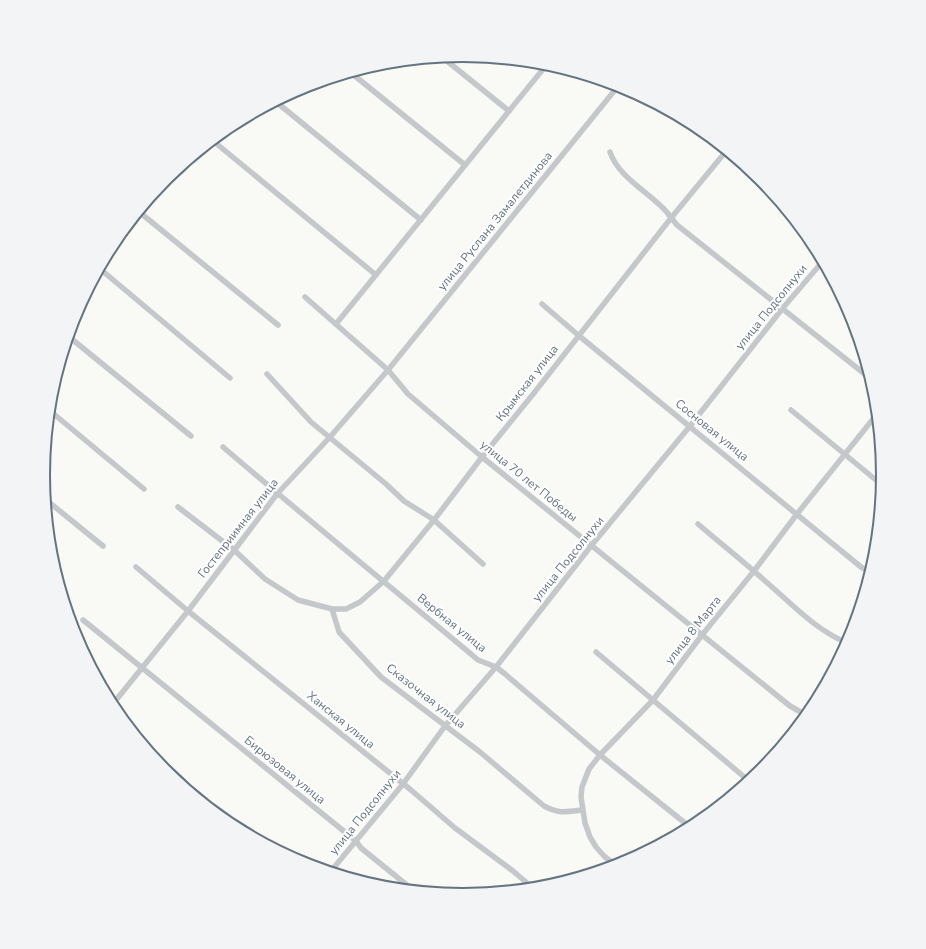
<svg xmlns="http://www.w3.org/2000/svg" width="926" height="949" font-family="'Nunito Sans',sans-serif">
  <style>
    .lines { fill: none; stroke-linecap: round; stroke-linejoin: round }
    .minor { stroke: #c4c8cb; stroke-width: 5.5 }
    .labels { text-anchor: middle; dominant-baseline: central; stroke-width: 4; stroke-linejoin: round; paint-order: stroke }
    .street-label { font-size: 12px; fill: #647480; stroke: #fff }
    .rim { fill: none; stroke: #647480; stroke-width: 2 }
  </style>
  <rect width="100%" height="100%" fill="#f9f9f6"/>
  <g class="lines">
    <g class="minor">
      <polyline points="442,57 509,111"/>
      <polyline points="350,72 465,165"/>
      <polyline points="275,101 421,220"/>
      <polyline points="212,140 376,275"/>
      <path d="M610,152C618,176 645,190 663,208C668,213 672,219 677,225L871,379"/>
      <polyline points="138,211 278,325"/>
      <polyline points="102,263 177,168"/>
      <polyline points="99,268 230,378"/>
      <polyline points="305,297 388,370 408,394 482,457 790,706 806,715"/>
      <polyline points="542,304 578,335 861,567 870,572"/>
      <polyline points="336,324 548,63"/>
      <polyline points="68,336 191,436"/>
      <polyline points="267,374 311,422 386,484 404,501 434,520 483,564"/>
      <polyline points="49,410 144,489"/>
      <polyline points="791,410 882,485"/>
      <path d="M223,447C307,519 393,589 478,660L496,667L505,674L600,755L690,827"/>
      <polyline points="45,499 103,546"/>
      <polyline points="178,507 234,550 265,579 298,600 332,609 346,609 360,602 384,581 434,520 482,457 534,393 671,218 727,150"/>
      <path d="M698,524C720,543 743,561 764,580C791,603 814,629 847,643"/>
      <polyline points="136,567 188,611 411,790 455,828 513,871 533,888"/>
      <path d="M332,609L339,632L381,677L480,752L544,806C559,814 566,812 582,810"/>
      <polyline points="83,620 356,841 361,848 413,890"/>
      <polyline points="596,652 749,781"/>
      <polyline points="112,705 188,611 277,494 330,437 388,370 619,85"/>
      <polyline points="615,865 604,856 596,847 590,837 585,823 581,797 582,787 589,769 600,755 653,700 702,635 754,571 797,514 877,414"/>
      <polyline points="331,871 403,784 445,726 496,667 591,546 690,426 782,309 823,261"/>
    </g>
  </g>
  <g class="labels">
    <g class="street-label">
      <text transform="translate(495 221) rotate(-51)">улица Руслана Замалетдинова</text>
      <text transform="translate(771 307) rotate(-51)">улица Подсолнухи</text>
      <text transform="translate(527 383) rotate(-52)">Крымская улица</text>
      <text transform="translate(712 430) rotate(39)">Сосновая улица</text>
      <text transform="translate(529 481) rotate(39)">улица 70 лет Победы</text>
      <text transform="translate(238 528) rotate(-52)">Гостеприимная улица</text>
      <text transform="translate(568 559) rotate(-51)">улица Подсолнухи</text>
      <text transform="translate(452 623) rotate(39)">Вербная улица</text>
      <text transform="translate(693 630) rotate(-52)">улица 8 Марта</text>
      <text transform="translate(426 696) rotate(38)">Сказочная улица</text>
      <text transform="translate(341 720) rotate(39)">Ханская улица</text>
      <text transform="translate(285 770) rotate(39)">Бирюзовая улица</text>
      <text transform="translate(365 812) rotate(-51)">улица Подсолнухи</text>
    </g>
  </g>
  <path d="M0 0H926V949H0ZM50 475a413 413 0 1 1 826 0a413 413 0 1 1-826 0Z" fill="#f3f4f5" fill-rule="evenodd"/>
  <path class="rim" d="M50 475a413 413 0 1 1 826 0a413 413 0 1 1-826 0Z"/>
</svg>
